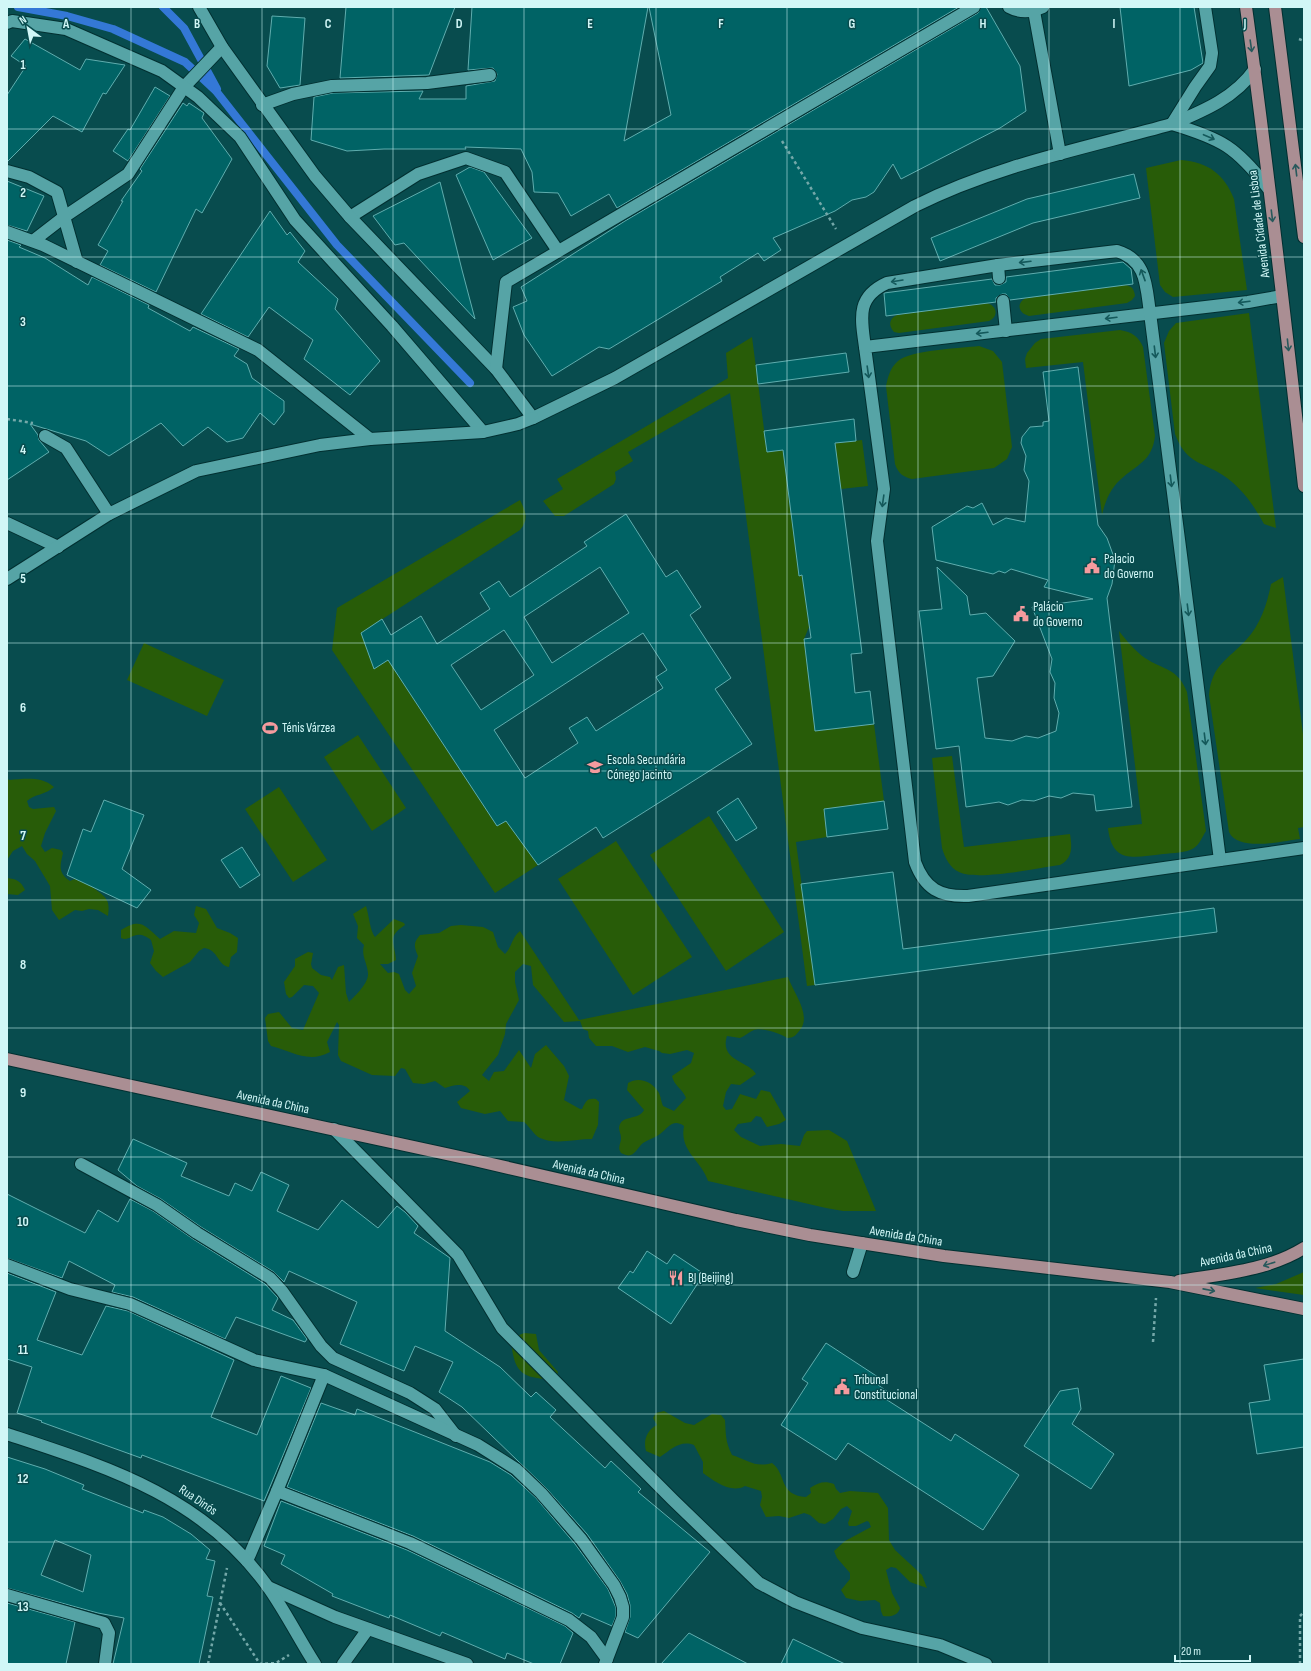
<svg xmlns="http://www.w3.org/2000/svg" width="1311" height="1671" font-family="'Sofia Sans Condensed',sans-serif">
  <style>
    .green { fill: #285c08 }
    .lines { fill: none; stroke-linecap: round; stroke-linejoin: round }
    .stream { stroke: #3478d6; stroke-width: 8 }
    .building { fill: #006365; stroke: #5fadae; fill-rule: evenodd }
    .service-casing { stroke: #023031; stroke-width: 14 }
    .minor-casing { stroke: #023031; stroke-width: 14 }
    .tertiary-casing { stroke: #023031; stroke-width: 14 }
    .primary-casing { stroke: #023031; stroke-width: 14 }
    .path { stroke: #74a8a9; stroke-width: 2.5; stroke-dasharray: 3 3; stroke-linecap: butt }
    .service { stroke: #56a4a6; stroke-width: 12 }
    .minor { stroke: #56a4a6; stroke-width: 12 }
    .tertiary { stroke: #56a4a6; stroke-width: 12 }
    .primary { stroke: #aa8e93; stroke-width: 12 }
    .oneway { stroke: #28595c }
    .oneway2 { stroke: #14595b }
    .grid { fill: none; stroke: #d1f7f7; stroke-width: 1; stroke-opacity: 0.55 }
    .labels { text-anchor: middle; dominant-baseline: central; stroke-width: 3; stroke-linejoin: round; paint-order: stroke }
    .street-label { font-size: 13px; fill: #d1f7f7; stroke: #084c4e }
    .poi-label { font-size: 13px; fill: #d1f7f7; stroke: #084c4e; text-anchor: start }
    .grid-label { font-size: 13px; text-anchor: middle; font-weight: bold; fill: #d1f7f7; stroke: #084c4e; stroke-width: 3; stroke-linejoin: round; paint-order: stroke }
  </style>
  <rect width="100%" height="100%" fill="#084c4e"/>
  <g class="green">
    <path d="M1181,160C1208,162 1224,174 1234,199L1247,290L1173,297L1165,292L1160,285L1146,168Z"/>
    <path d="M1125,285C1132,286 1134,289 1135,296L1132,300L1127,303L1029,316C1018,313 1016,303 1026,298Z"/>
    <path d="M987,303C997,306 999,316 989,321L899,333L894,332C888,325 889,319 897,315Z"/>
    <path d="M1249,313L1276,528L1264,524C1254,506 1244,491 1227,478C1204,461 1187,466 1175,434L1164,343L1169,331L1176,323Z"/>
    <path d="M1120,330C1132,332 1139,337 1143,347L1155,436C1152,462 1137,464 1120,480C1110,489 1105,502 1102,515L1083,362L1026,368L1025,359L1027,353L1035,343L1041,339Z"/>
    <polygon points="752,337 767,452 862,440 868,486 841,489 839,476 787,484 799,575 851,569 855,595 806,602 809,627 804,639 815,731 874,724 884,801 824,809 827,837 796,842 815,985 807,986 730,393 628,452 633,461 615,472 616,479 614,484 564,516 555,516 543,501 563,489 557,479 728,378 726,353"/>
    <path d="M979,346L993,351L1002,362L1012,447L1007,459L994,468L912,479C903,477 898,473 895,464L886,386C888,377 890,368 898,361C911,350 960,348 979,346Z"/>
    <path d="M520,500C526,512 529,519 520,530L361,633L374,669L388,660L497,826L506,821L538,865L495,893L332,650L337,608Z"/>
    <path d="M1283,577L1304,742V827L1298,828L1300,839C1282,841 1238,852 1229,832L1209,695C1212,664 1228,660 1246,640C1260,625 1267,605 1271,584Z"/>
    <path d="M1119,631C1126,640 1135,651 1145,658C1163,670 1178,668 1187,692L1206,831C1202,837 1200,844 1194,848C1186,853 1173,853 1163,854C1135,857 1112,865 1108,828L1142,824Z"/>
    <polygon points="144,643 224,680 207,716 127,680"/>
    <polygon points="358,735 406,808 372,831 324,757"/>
    <path d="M952,756L964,847L1070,834C1072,847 1073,858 1060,865C1038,868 977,881 959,872C950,868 945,858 942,848L932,758Z"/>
    <path d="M7,778L9,780C25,779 41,776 54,787C46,795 34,794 27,801L29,807L33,809L54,807L56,811L45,833L41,846L45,852L52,848L61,850L63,853C60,866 58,873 70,881C84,875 83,881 92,887C104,896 111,898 108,916L98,910L89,909L82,911L75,910L59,920L52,910L50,886L35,861L27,854L22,846L13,851L7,860Z"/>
    <polygon points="279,787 327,860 293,882 245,809"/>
    <polygon points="709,816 784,932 726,971 650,855"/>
    <polygon points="616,841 692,957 633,995 558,879"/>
    <path d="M7,878C16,879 21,881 25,890L18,895L7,894Z"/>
    <path d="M196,906L206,909L217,928L230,933L238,938L237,952L231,957L229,967C217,965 219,950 204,948L199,951L190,962L163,977L156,971L150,963L154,951L151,940C134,927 131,943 121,938V930C141,918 144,925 160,939L174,931L196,933L199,923L194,915Z"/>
    <path d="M366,906C369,915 370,931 375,937L394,919L404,923L405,925C386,937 395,943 396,960L388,964H380L388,973L394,972L399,974L405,990L409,994L416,986L412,973L418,956C414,947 413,943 420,935L439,933L451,926L461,925L483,927L493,932L498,947L505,954C512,947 512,937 520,931L579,1020L788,977C793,992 812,1015 800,1030C796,1035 794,1038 787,1038C782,1034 761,1027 754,1030C749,1032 745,1036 740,1038L727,1036C719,1061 749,1061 756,1074L740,1085L731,1084L726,1092L723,1106L726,1110L732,1109L740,1094L756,1099L761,1090L770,1092L786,1120L779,1124L767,1127L761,1117L756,1116L751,1122L738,1124L734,1130L741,1137L760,1146L781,1144L800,1146L804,1135L807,1131L829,1130L847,1141L876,1211H843L826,1208L708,1181C701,1160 679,1151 684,1126C673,1118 668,1128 660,1134C655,1138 649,1139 643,1143C635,1150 634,1160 621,1153C617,1147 621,1144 621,1138C621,1134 619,1131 619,1128C620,1114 639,1121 644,1110L627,1090L628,1083C639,1076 653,1082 659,1093C661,1097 661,1102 663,1106L674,1111L686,1098C683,1089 674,1086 672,1076L691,1063L694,1053L687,1050L670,1054L662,1053L659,1051L645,1047L628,1052L612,1046H596L589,1038L588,1031L583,1029L580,1021L564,1022L533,985L531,966L523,964L515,972V982L519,1000L506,1024L505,1034L498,1055L482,1075L489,1081L494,1072L504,1071L519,1050L531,1068L535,1054L546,1045L564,1066L569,1076L564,1100L580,1109H582C586,1101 587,1098 596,1099L599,1102L598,1125L592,1139C575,1139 555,1145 540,1138C534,1135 530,1127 524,1122L508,1121L500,1111L485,1114L461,1108L457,1102L470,1091C465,1082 453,1085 445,1088L435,1081L424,1084L413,1083L405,1069L401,1068L395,1076L372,1075L341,1061L338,1055L339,1025L337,1022L327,1042L330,1052C308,1064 292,1051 271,1046L268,1041L265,1018L268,1014L279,1012L292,1028L303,1030L319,993L313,986L304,985L292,997L289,998L286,994L284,982L295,966V959L308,952L313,953L311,964L312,968L321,975L330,977L332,980L338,967L344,965L346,993L349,1002C356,995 369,983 368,973C367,962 361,956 364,945L357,938L358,926L353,914Z"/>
    <polygon points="1304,1272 1304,1295 1255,1288 1276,1284"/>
    <path d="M524,1333L536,1334L539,1350L558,1372L556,1378C549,1380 544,1379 537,1378C516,1375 514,1362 511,1343L517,1336Z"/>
    <path d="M664,1411L685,1423L694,1425L712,1414L721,1415L725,1420C726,1434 725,1441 732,1455C748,1460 755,1468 772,1463C787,1474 778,1495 806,1497L811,1493L810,1488C819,1482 825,1481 834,1484L836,1489L840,1493L850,1491L878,1493L888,1508L889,1540L895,1550L922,1575L927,1588L910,1582L896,1568L891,1567L886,1570L892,1593L900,1608C898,1616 890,1617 883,1616L881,1611L880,1603L875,1600L860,1601L846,1598L841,1590L850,1579V1573L837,1558L834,1551L845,1541L871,1527L869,1522L867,1521L856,1526H849L848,1523L852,1511L847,1506L841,1509L833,1519L825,1524L819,1523L810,1515L804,1513L789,1518L779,1516L766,1517L760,1505L762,1497L761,1491L745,1486C731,1494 714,1481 703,1473V1462L694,1445C680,1440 672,1449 660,1457L646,1451C643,1440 647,1430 657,1425L653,1418L656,1413Z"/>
  </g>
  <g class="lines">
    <g class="stream">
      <polyline points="18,7 67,16 113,29 185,62 216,91 337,245 470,383"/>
      <polyline points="163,7 184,28 217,89"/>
    </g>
  </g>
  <g class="building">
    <polygon points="346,7 455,7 429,75 340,78"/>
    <polygon points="472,7 648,7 624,141 671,115 649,7 959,7 617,208 609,194 571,216 558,193 534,192 532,172 521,149 465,147 466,149 384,149 347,151 311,140 314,97 333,93 423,91 419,99 466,99 466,86 495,81 497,74 493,68 468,70"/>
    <polygon points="981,7 986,7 1020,66 1026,111 1000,128 901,179 893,164 874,192 866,197 852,200 835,211 773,238 781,250 764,261 758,253 720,277 722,281 609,349 599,347 552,376 524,335 513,307 527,301 521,287 625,221 978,13"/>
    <polygon points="1120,7 1194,7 1203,63 1191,70 1129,86"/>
    <polygon points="272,16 305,18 300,85 280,88 267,66"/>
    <polygon points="25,39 80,70 86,59 125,65 106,94 103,93 82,132 53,116 7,162 7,95 26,66 11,56"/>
    <polygon points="155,87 170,96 128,161 113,151 128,129 130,130"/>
    <polygon points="183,103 187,106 189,103 204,113 202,118 232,159 202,213 196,209 156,292 100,265 108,251 98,245 123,201 121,201 142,171 140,169"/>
    <polygon points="470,167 484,172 532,238 493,260 456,175"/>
    <polygon points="1134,174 1140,198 1033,223 940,261 931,238 1027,199"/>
    <polygon points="7,181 44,196 27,231 7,225"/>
    <polygon points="440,182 462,270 475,319 404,243 395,245 373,216"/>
    <polygon points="270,211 287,235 290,232 305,251 298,262 338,299 335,309 380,361 350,395 304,359 313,340 269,307 248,337 201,314"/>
    <polygon points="7,240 21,245 19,247 45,258 88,285 92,277 149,305 148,308 190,331 193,327 239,349 234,356 247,364 252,378 284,401 284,412 274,425 260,413 243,438 227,442 208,427 183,446 161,423 109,456 86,441 30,424 38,435 39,440 49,452 7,480"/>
    <polygon points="1123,262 1131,269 1133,284 1010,300 1006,294 1002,294 996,298 996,302 886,316 884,293 992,279 995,285 1000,285 1006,282 1006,277"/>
    <polygon points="846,353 849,372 758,384 756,365"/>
    <polygon points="1078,367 1098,525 1107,538 1115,560 1112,584 1107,598 1132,807 1096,811 1094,795 1073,793 1061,798 1049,796 1034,801 1022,800 1008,805 999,802 966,807 959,746 936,749 919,611 942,609 937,567 967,596 970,615 986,613 1015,641 993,676 977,678 985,738 1012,741 1026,736 1038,738 1056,731 1059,713 1054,698 1055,683 1050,672 1052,659 1032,607 1093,599 1044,587 1048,580 1011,569 1005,573 999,571 993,574 936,560 932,527 967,506 973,508 982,503 993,525 1006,518 1025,522 1029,481 1024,470 1026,456 1021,443 1022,437 1030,427 1043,426 1043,422 1049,421 1043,372"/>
    <polygon points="854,419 856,441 835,443 862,653 851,654 855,693 870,691 874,724 815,731 804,639 811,638 802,575 799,576 783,450 767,452 764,431"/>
    <path d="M626,514L666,577L677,570L701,607L690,615L731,678L715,689L752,744L603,838L596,827L538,865L506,821L497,826L388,660L374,669L361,633L382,619L391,635L421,616L437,644L490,609L480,593L499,581L510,597L587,546L584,542ZM600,567L629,613L552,663L524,617ZM504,630L534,675L481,710L451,665ZM643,633L667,670L656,677L663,688L596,731L587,717L569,728L578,743L525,778L494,730Z"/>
    <polygon points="738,798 757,828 736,841 717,812"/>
    <polygon points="104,800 144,815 122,869 151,890 137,908 67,875 83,829 91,832"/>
    <polygon points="884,801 888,829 827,837 824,809"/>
    <polygon points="242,847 260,875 240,888 221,860"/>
    <polygon points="893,872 903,949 1214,908 1217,932 815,985 801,884"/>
    <polygon points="133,1139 187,1163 181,1176 229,1196 235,1183 252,1191 261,1172 289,1185 277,1211 318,1230 342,1200 378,1228 397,1206 405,1212 418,1226 414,1233 450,1258 445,1331 500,1367 531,1397 536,1392 556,1410 550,1417 605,1468 611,1461 641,1489 638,1492 710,1552 638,1638 625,1632 630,1617 630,1605 627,1594 620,1581 587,1534 546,1488 462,1407 439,1392 453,1362 415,1346 404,1371 340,1344 357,1302 289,1271 284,1282 274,1272 201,1227 161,1199 137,1186 118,1170"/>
    <polygon points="7,1194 85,1233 98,1210 118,1222 130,1199 153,1211 193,1239 265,1284 278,1298 272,1310 293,1320 307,1339 305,1342 236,1317 225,1339 133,1297 112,1292 115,1285 69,1261 62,1278 7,1258"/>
    <polygon points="647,1251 667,1264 674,1254 704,1274 671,1324 618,1288 630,1271 633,1273"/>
    <polygon points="7,1273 56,1292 37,1340 82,1355 106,1306 128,1311 234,1360 211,1417 257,1435 281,1376 311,1388 264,1501 142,1455 141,1458 41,1422 42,1421 17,1413 32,1367 7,1359"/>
    <polygon points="826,1343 878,1377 874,1382 888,1392 884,1398 951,1441 955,1434 1019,1475 983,1530 848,1443 836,1460 781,1425 808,1383 802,1379"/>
    <polygon points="1304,1359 1304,1447 1257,1454 1249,1403 1270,1400 1264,1365"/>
    <polygon points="1078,1388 1081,1409 1072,1424 1114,1454 1091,1489 1024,1446 1060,1391"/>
    <polygon points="321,1403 355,1415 357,1409 490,1462 511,1475 536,1498 575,1544 608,1589 616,1608 616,1616 612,1626 582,1613 579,1618 572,1613 413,1536 287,1487"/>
    <path d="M7,1457L45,1469L84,1485L82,1489L143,1513L144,1510L163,1517L191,1534L210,1550L206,1559L215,1561L207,1596L213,1597L199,1664H113L124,1618L98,1613L7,1588ZM55,1540L91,1555L83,1592L41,1575Z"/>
    <polygon points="281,1501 407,1550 565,1626 573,1633 560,1664 534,1664 507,1653 505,1659 442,1632 440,1636 390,1615 389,1618 332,1596 333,1594 281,1564 285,1555 264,1546"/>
    <polygon points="7,1603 75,1622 66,1664 7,1664"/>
    <polygon points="689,1633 748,1664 661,1664"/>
    <polygon points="793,1639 845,1664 781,1664"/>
  </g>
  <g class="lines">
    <defs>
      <g id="service">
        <polyline points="1172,124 1195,87 1210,66 1212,53 1205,7"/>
        <polyline points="350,217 418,174 466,158 505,172 558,251"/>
        <polyline points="33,241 64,217 128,174 184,87 222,47"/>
        <polyline points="998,265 999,278"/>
        <path d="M1282,296L1248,302L865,347L884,489L877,541L915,862C925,889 940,897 968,896L1304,848"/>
        <polyline points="1003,301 1006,331"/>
        <path d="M865,347C861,318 856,297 887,283L998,265L1117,251C1147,260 1146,286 1150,313L1220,860"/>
        <polyline points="45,436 66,448 109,514"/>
        <polyline points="7,523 58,547"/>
        <polyline points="81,1164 157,1205 197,1233 270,1278 282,1291 321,1346 333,1358 410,1393 435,1409 456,1436"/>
        <polyline points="853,1272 862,1243"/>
      </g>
      <g id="minor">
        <path d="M199,7L222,47L315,176L350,217L496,369L533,418L615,378L915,206C996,165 1086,148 1172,124C1203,111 1235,98 1255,69"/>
        <path d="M1009,7C1020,13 1032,12 1043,7"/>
        <polyline points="1034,11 1060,154"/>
        <polyline points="7,23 12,21 66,29 162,71 198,97 240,137 295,220 392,326 483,432"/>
        <polyline points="262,105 293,94 332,86 427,83 490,75"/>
        <path d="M1172,124C1222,139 1236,147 1268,188"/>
        <polyline points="7,171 29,177 57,192 77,262"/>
        <polyline points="7,232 43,245 258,350 370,439"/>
        <polyline points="496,369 506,282 974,7"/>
        <polyline points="7,579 109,514 196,471 320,445 370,439 483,432 518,424 533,418"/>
        <polyline points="334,1129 458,1255 502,1328 673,1500 759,1583 795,1602 862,1628 940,1645 986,1664"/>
        <polyline points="7,1265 70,1289 130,1304 254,1360 324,1375 478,1445 516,1469 541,1493 581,1539 614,1585 620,1597 623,1607 623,1617 605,1664"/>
        <polyline points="277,1491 324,1375"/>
        <polyline points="247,1561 277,1491 410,1543 569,1620 591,1637 607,1659"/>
        <polyline points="268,1587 335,1617 467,1664"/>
        <polyline points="7,1595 104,1623 109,1633 105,1664"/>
        <polyline points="343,1664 368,1629"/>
      </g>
      <path id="tertiary" d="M7,1434C107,1467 203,1496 268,1587C285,1611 299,1639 315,1664"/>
      <g id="primary">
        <path d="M1246,7C1268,166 1286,326 1304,486"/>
        <polyline points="1275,7 1304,237"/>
        <polyline points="7,1059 474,1160 736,1220 810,1235 944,1256 1170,1282 1304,1309"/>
        <path d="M1179,1281C1221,1274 1267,1271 1304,1248"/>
      </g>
    </defs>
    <use href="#service" class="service-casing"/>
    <use href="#minor" class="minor-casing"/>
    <use href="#tertiary" class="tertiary-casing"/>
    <use href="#primary" class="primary-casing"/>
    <g class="path">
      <polyline points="1299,39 1304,41"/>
      <polyline points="782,141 836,229"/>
      <polyline points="7,419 33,423"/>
      <polyline points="1153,1342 1156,1298"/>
      <polyline points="220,1603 260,1664 276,1663 289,1655"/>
      <polyline points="208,1664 227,1568"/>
      <polyline points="1300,1664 1300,1616 1304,1612"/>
    </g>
    <use href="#service" class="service"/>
    <use href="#minor" class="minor"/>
    <use href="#tertiary" class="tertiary"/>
    <use href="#primary" class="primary"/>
  </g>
  <defs><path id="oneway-shaft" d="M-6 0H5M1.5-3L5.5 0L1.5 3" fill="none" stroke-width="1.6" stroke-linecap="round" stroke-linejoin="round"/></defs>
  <g class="oneway">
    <use href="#oneway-shaft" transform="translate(1251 46) rotate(82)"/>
    <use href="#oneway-shaft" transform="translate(1296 170) rotate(-97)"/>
    <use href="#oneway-shaft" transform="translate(1272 216) rotate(83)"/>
    <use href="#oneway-shaft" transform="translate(1288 345) rotate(84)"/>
    <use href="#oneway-shaft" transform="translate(1269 1264) rotate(162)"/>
    <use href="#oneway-shaft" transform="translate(1209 1290) rotate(11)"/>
  </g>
  <g class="oneway2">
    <use href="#oneway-shaft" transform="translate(1209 137) rotate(23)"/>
    <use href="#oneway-shaft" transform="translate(1025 262) rotate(173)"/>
    <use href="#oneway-shaft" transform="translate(1143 275) rotate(-110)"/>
    <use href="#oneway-shaft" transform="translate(897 281) rotate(171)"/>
    <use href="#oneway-shaft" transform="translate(1244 302) rotate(173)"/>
    <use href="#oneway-shaft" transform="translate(1111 318) rotate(173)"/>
    <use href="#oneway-shaft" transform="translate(982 333) rotate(173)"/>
    <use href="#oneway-shaft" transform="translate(1155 352) rotate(83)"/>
    <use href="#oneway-shaft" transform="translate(868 372) rotate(82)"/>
    <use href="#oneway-shaft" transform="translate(1171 481) rotate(83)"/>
    <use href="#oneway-shaft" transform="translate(883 501) rotate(98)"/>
    <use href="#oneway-shaft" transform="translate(1188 610) rotate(83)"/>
    <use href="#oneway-shaft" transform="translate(1205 739) rotate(83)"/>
  </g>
  <path class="grid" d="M131,7V1664M262,7V1664M393,7V1664M524,7V1664M656,7V1664M787,7V1664M918,7V1664M1049,7V1664M1180,7V1664M7,129H1304M7,257H1304M7,386H1304M7,514H1304M7,643H1304M7,771H1304M7,900H1304M7,1028H1304M7,1157H1304M7,1285H1304M7,1414H1304M7,1542H1304"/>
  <defs>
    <symbol id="civic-bare" viewBox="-9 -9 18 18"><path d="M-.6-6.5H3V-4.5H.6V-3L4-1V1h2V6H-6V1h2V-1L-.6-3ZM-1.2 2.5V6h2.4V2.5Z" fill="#f59b9e" stroke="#084c4e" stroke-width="2.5" paint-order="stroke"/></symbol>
    <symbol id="stadium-bare" viewBox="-9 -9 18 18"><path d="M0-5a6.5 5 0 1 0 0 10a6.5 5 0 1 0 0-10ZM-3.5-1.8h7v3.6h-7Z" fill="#f59b9e" stroke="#084c4e" stroke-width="2.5" paint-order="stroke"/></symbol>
    <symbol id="school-bare" viewBox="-9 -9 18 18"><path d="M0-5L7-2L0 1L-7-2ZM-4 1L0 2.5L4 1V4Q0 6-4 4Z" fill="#f59b9e" stroke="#084c4e" stroke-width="2.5" paint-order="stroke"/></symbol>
    <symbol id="restaurant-bare" viewBox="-9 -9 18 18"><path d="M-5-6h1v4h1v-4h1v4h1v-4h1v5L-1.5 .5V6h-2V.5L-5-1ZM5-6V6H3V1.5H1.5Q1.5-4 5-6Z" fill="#f59b9e" stroke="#084c4e" stroke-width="2.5" paint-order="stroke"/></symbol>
  </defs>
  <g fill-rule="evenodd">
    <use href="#civic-bare" x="1081" y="555" width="22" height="22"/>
    <use href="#civic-bare" x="1010" y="603" width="22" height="22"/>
    <use href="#stadium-bare" x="259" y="717" width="22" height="22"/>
    <use href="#school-bare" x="584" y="756" width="22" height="22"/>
    <use href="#restaurant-bare" x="665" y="1267" width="22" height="22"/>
    <use href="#civic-bare" x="831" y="1376" width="22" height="22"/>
  </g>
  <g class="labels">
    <g class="street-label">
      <text transform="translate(1259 224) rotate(-97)">Avenida Cidade de Lisboa</text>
      <text transform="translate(273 1102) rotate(12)">Avenida da China</text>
      <text transform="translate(589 1172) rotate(13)">Avenida da China</text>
      <text transform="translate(906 1236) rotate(9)">Avenida da China</text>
      <text transform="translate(1236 1255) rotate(-12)">Avenida da China</text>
      <text transform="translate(198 1500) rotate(34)">Rua Dinós</text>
    </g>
    <g class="poi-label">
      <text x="1104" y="559">Palacio<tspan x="1104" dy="15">do Governo</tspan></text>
      <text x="1033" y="607">Palácio<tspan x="1033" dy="15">do Governo</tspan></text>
      <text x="282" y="728">Ténis Várzea</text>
      <text x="607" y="760">Escola Secundária<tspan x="607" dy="15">Cónego Jacinto</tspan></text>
      <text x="688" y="1278">BJ (Beijing)</text>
      <text x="854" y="1380">Tribunal<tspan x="854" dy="15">Constitucional</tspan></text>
    </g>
  </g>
  <g class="grid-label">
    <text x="66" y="28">A</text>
    <text x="197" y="28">B</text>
    <text x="328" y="28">C</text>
    <text x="459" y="28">D</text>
    <text x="590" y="28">E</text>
    <text x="721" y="28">F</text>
    <text x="852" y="28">G</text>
    <text x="983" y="28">H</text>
    <text x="1114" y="28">I</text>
    <text x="1245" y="28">J</text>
    <text x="23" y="69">1</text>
    <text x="23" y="197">2</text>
    <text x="23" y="326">3</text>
    <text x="23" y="454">4</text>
    <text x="23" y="583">5</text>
    <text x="23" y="712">6</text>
    <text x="23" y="840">7</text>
    <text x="23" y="969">8</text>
    <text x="23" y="1097">9</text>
    <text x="23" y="1226">10</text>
    <text x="23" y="1354">11</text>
    <text x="23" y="1483">12</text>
    <text x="23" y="1611">13</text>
  </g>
  <rect width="1311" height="1671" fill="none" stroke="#d1f7f7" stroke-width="16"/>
  <g transform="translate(28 28) rotate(328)" stroke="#084c4e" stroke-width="3" paint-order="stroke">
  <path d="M0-3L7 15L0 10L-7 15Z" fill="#d1f7f7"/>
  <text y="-6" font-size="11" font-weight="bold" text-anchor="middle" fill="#d1f7f7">N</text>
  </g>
  <path d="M1175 1655v6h75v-6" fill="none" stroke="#d1f7f7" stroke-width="2"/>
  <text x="1181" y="1655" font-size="12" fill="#d1f7f7" stroke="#084c4e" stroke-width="3" paint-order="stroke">20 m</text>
</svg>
